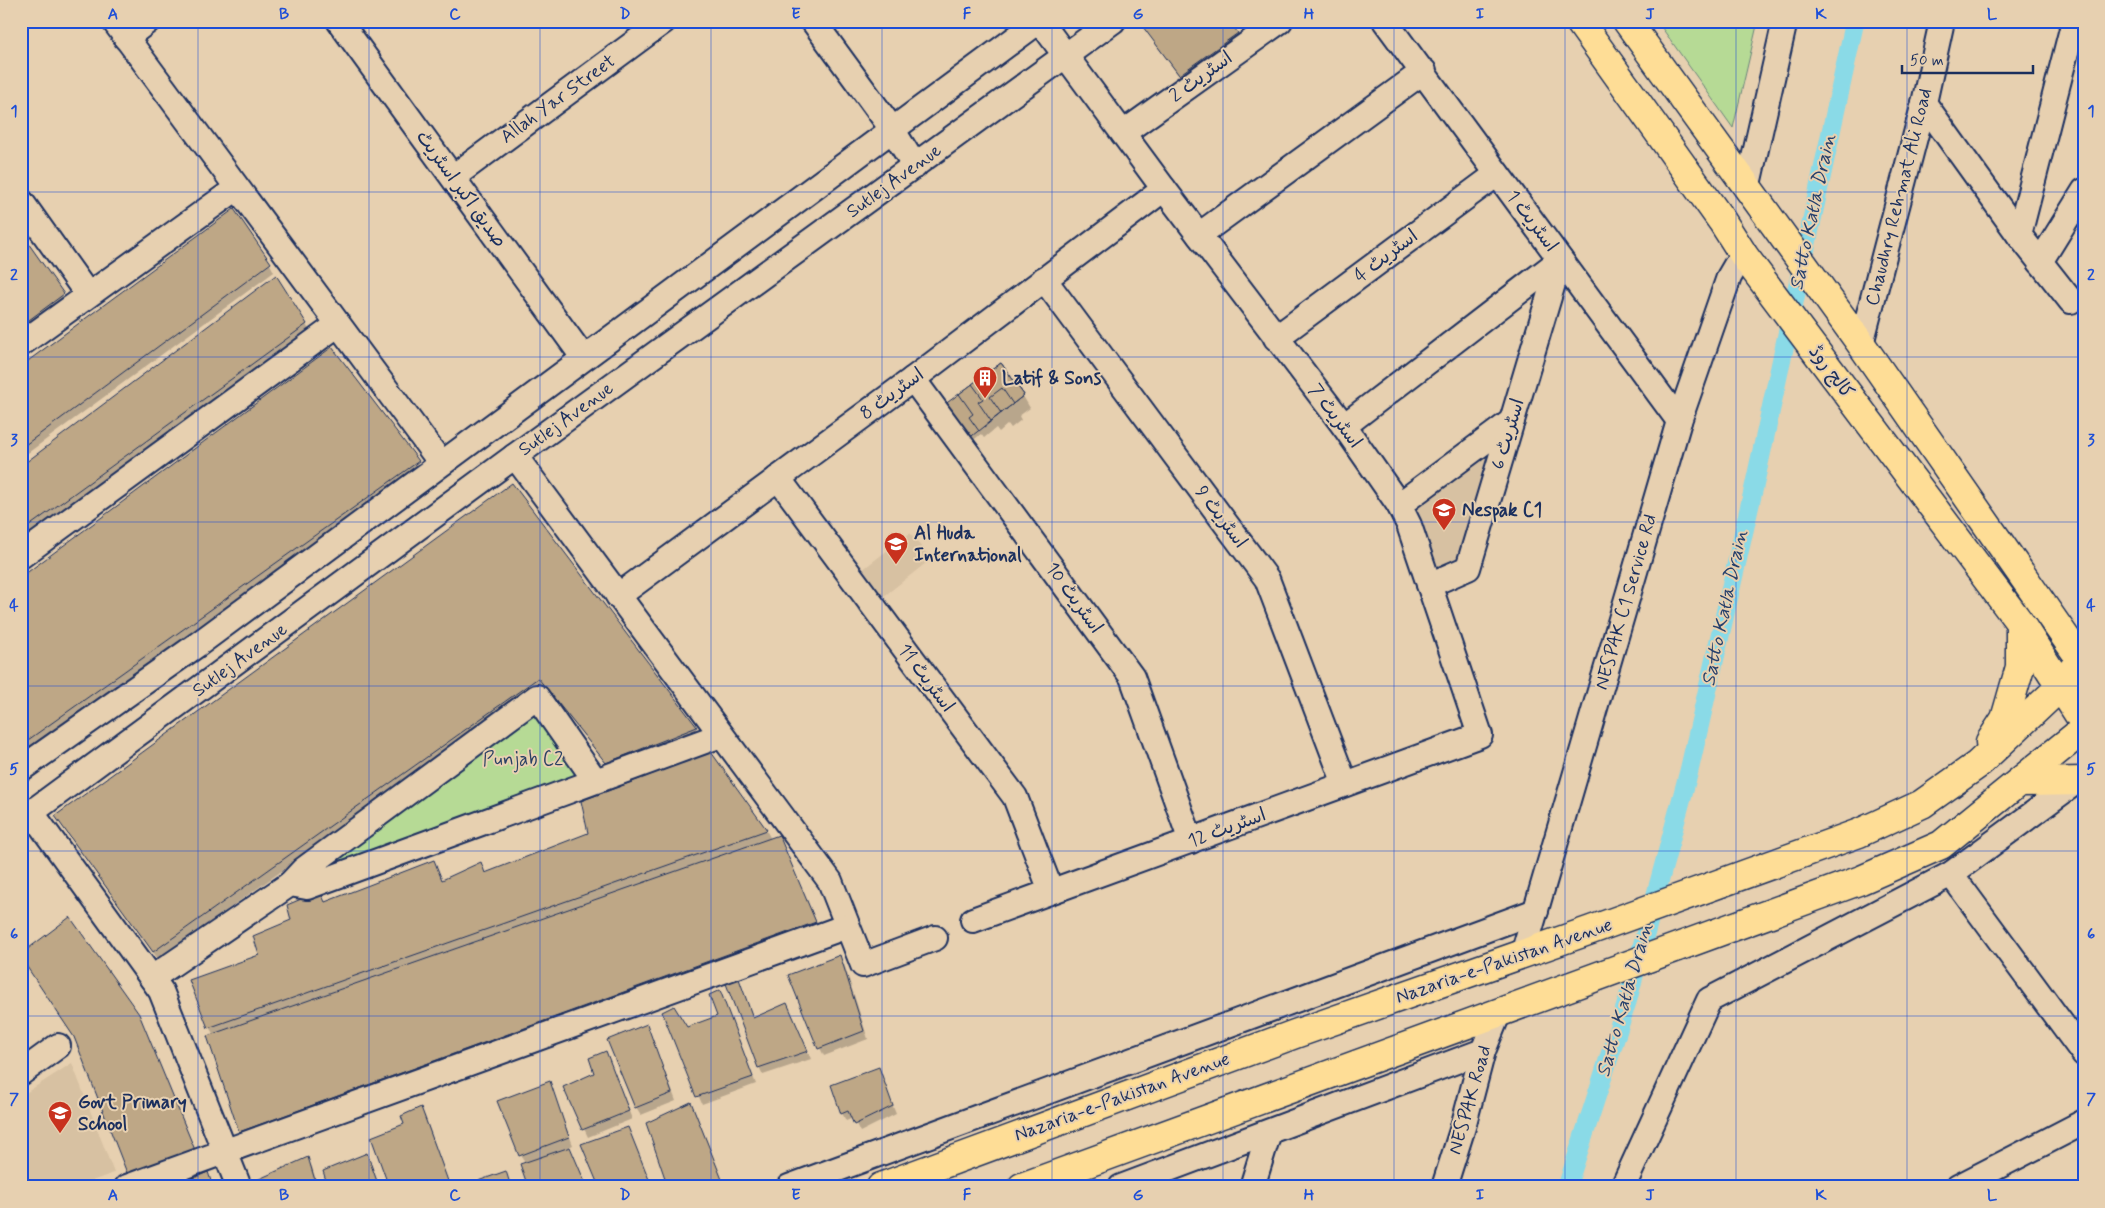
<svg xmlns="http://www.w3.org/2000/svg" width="2105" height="1208" font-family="Mynerve,'Playpen Sans Arabic',sans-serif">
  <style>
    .built { fill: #d7c1a2 }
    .green { fill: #b6da95; stroke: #68847a }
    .shadow { fill: #0003 }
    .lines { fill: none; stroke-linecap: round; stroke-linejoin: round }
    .canal { stroke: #8adae7; stroke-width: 19 }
    .building { fill: #bea786; stroke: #1b2f5e }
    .minor-casing { stroke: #1b2f5e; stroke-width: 28 }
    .major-casing { stroke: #1b2f5e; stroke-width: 31 }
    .minor { stroke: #e7d0b0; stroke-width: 24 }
    .major { stroke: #fedd96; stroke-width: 28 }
    .grid { fill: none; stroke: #1d4ed8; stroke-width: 1; stroke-opacity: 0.55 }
    .labels { text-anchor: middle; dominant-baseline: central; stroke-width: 4; stroke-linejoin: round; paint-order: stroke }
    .street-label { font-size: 19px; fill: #1b2f5e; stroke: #e7d0b0 }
    .poi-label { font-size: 19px; font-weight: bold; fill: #1b2f5e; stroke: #e7d0b0; text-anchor: start }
    .park-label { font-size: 19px; fill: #2a4064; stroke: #e7d0b0 }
    .water-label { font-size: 20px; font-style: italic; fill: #26406c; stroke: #e7d0b0 }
    .neatline { fill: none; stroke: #1d4ed8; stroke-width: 2 }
    .grid-label { font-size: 16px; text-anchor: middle; font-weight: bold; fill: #1d4ed8 }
  </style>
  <rect width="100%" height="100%" fill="#e7d0b0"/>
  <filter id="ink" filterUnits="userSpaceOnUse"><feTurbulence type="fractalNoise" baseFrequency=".02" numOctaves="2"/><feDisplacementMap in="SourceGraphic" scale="10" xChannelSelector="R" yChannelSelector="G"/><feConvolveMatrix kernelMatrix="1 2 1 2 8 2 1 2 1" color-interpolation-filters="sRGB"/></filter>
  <g filter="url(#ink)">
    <g class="built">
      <polygon points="1488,456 1462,555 1433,571 1412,508"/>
      <polygon points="910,533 931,559 883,597 862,570"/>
      <polygon points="72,1063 114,1173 75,1187 21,1187 21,1096"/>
    </g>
    <g class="green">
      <polygon points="1657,21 1758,21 1733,128"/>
      <polygon points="531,710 580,775 317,871"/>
    </g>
    <g class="shadow">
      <polygon points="1141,24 1237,34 1244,46 1187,87"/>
      <polygon points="21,235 67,303 21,337"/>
      <polygon points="270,264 274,272 21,458 21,367"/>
      <polygon points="306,324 310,332 21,543 21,467"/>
      <polygon points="332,349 422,470 21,756 21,579"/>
      <polygon points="1023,396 1030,408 1019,416 1021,420 1011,428 1008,424 999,432 996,428 984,438 981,434 971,442 948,409"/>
      <polygon points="511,485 701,735 611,770 543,685 158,959 61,824"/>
      <polygon points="766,830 771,839 782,844 820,930 245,1139 241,1131 214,1035 209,1027 260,956 320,892 325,903 433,861 442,881 480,864 486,874"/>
      <polygon points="840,957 844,964 868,1039 824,1056 820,1048"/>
      <polygon points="738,978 754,1019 791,1013 811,1059 763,1075 759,1067"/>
      <polygon points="719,991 756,1084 702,1104 664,1013 686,1029 718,1017"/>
      <polygon points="138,1014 198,1158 132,1180 76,1039"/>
      <polygon points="647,1025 676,1101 641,1115 636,1107"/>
      <polygon points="606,1053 632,1119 588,1137 564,1087 596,1073"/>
      <polygon points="878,1069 896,1114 860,1132 853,1118 846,1121 842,1113"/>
      <polygon points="549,1083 573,1145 569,1147 587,1187 530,1187 525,1164 499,1102"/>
      <polygon points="691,1104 695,1111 725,1187 670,1187"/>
      <polygon points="420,1108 425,1116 450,1187 391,1187 406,1125"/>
      <polygon points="628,1128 652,1187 600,1187"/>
      <polygon points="367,1155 380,1187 329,1187"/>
      <polygon points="308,1159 312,1167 318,1187 261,1187"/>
    </g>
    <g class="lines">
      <polyline class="canal" points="1567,1187 1627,1002 1689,771 1754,487 1855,21"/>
    </g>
    <g class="building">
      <polygon points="1143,21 1229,21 1238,33 1179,75 1140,23"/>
      <polygon points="234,209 271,263 21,448 21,366"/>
      <polygon points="21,233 64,294 21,326"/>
      <polygon points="276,275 307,324 21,532 21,466"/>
      <polygon points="332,347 419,461 21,745 21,577"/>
      <polygon points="1001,363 1024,395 968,439 944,405"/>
      <polygon points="1001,363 1024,395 979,431 969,417 973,414 959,394"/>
      <polygon points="1001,363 1024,395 991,421 978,402 983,399 972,384"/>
      <polygon points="1002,388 1013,404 1001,413 990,397"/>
      <polygon points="512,483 697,727 606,763 538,678 153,952 55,816"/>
      <polygon points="711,752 767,830 208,1028 189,980 259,955 253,936 291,920 287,905 320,891 325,902 434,860 442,880 481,862 485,873 588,833 581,801"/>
      <polygon points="779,835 816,922 239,1132 207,1036"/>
      <polygon points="70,917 139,1014 195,1150 127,1173 74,1037 21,958 21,954"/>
      <polygon points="840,955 864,1031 818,1049 788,975"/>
      <polygon points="738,976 753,1018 787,1003 808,1051 758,1068 725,981"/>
      <polygon points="720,990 753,1077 696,1097 662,1012 674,1006 687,1027 717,1016 709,995"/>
      <polygon points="647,1024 672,1093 635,1108 607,1040"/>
      <polygon points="606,1051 629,1111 582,1130 563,1087 594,1073 589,1058"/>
      <polygon points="879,1067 893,1106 854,1125 848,1111 841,1114 831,1085"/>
      <polygon points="550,1081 569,1137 519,1156 497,1101"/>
      <polygon points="691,1102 725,1187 668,1187 646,1123"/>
      <polygon points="421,1107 448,1181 431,1187 389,1187 371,1137 404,1124 401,1116"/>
      <polygon points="628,1127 652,1187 599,1187 581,1144"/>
      <polygon points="570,1147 587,1187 528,1187 520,1164"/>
      <polygon points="367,1153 379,1187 328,1187 323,1171"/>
      <polygon points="308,1157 317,1187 260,1187 257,1180"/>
      <polygon points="506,1171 511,1187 461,1187"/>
      <polygon points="208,1172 213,1187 173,1187"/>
    </g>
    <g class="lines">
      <defs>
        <g id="minor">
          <polyline points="114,21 441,463"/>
          <polyline points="339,21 583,357"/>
          <polyline points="813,21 892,129 915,166"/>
          <polyline points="1385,21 1679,421"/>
          <polyline points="126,38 148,21"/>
          <polyline points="1924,103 2019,235 2071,301"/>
          <polyline points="1123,133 1280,21"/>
          <polyline points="453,177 664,21"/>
          <polyline points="1747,189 1785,21"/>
          <polyline points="21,201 88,295"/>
          <polyline points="1199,235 1424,71"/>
          <polyline points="2019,235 2074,21"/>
          <polyline points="2040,262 2084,191"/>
          <polyline points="1044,279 1267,579 1345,784"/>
          <polyline points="1276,338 1497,174"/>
          <polyline points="21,344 237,188"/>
          <polyline points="1861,344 1924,103 1942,21"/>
          <polyline points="913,379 1132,677 1191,841"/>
          <polyline points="1344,426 1560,260"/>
          <polyline points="515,456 830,881 863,965 935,938"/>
          <polyline points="778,478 1015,797 1051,891"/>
          <polyline points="1399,505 1512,421"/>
          <polyline points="21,556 337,325"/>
          <polyline points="1429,585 1468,568 1560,260"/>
          <polyline points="618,596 913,379 1164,189"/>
          <polyline points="21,769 197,645 1039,21"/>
          <polyline points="32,813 161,991 239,1187"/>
          <polyline points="21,820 515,456 1113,21"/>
          <polyline points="1951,874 2084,1054"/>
          <polyline points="290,884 303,870 537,697 595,780"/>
          <polyline points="973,920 1480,735 1409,525 1399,505 1344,426 1164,189 1040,21"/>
          <polyline points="1523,954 1679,421 1729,277 1736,265 1745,257"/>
          <polyline points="152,978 290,884 307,887 721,735"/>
          <polyline points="21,1073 58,1046"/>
          <polyline points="127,1187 847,926"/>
          <polyline points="789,1187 1536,911"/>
          <polyline points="1121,1187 1483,1051"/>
          <polyline points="1252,1187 1269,1132"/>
          <polyline points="1444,1187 1463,1127 1483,1051 1498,1014"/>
          <polyline points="1623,1187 1709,1000 1951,874 2077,781"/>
          <polyline points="1958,1187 2084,1122"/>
        </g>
        <g id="major">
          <polyline points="1579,21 1722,221 1745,257 2020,623 2084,723"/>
          <polyline points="1627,21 1861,344 2084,664"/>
          <polyline points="1990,742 2005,719 2020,667 2020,623"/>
          <polyline points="2020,782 2084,781"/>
          <polyline points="881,1187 1295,1034 1591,930 1859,833 1922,804 1977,765 2060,687 2080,660"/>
          <polyline points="1022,1187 1861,880 1941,845 2084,729"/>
        </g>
      </defs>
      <use href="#minor" class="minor-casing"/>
      <use href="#major" class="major-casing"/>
      <use href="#minor" class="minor"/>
      <use href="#major" class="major"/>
    </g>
  </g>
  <path class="grid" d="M198,21V1187M369,21V1187M540,21V1187M711,21V1187M882,21V1187M1052,21V1187M1223,21V1187M1394,21V1187M1565,21V1187M1736,21V1187M1907,21V1187M21,192H2084M21,357H2084M21,522H2084M21,686H2084M21,851H2084M21,1016H2084"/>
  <defs>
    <symbol id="building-pin" viewBox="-11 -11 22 30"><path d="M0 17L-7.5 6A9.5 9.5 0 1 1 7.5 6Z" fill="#c8321e" stroke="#e7d0b0"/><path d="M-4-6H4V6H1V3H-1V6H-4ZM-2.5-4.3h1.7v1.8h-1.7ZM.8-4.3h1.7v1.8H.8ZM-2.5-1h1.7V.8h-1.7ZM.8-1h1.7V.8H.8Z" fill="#fff"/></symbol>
    <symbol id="school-pin" viewBox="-11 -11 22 30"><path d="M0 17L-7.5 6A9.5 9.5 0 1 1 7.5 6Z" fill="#c8321e" stroke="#e7d0b0"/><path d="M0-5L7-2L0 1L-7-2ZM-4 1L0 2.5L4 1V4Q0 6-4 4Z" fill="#fff"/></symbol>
    <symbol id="university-pin" viewBox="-11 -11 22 30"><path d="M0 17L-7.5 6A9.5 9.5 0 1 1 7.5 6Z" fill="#c8321e" stroke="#e7d0b0"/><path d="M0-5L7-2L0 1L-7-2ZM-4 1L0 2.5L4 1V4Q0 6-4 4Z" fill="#fff"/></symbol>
  </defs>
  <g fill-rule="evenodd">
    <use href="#building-pin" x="971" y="364" width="28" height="38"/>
    <use href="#school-pin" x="1430" y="496" width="28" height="38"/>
    <use href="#university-pin" x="882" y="530" width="28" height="38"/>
    <use href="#school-pin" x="46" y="1099" width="28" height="38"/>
  </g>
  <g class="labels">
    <g class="street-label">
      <text transform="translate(1201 77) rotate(-36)">اسٹریٹ 2</text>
      <text transform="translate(558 99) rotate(-36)">Allah Yar Street</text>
      <text transform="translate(894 181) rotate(-36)">Sutlej Avenue</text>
      <text transform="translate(461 189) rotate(54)">صدیق اکبر اسٹریٹ</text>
      <text transform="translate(1899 197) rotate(-76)">Chaudhry Rehmat Ali Road</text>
      <text transform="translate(1532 221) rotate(53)">اسٹریٹ 1</text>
      <text transform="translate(1386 256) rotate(-37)">اسٹریٹ 4</text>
      <text transform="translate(1831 372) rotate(53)">کالج روڈ</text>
      <text transform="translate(892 394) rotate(-36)">اسٹریٹ 8</text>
      <text transform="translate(1335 416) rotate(53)">اسٹریٹ 7</text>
      <text transform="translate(566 419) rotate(-36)">Sutlej Avenue</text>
      <text transform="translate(1508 434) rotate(-73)">اسٹریٹ 6</text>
      <text transform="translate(1221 517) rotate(53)">اسٹریٹ 9</text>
      <text transform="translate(1074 598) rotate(54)">اسٹریٹ 10</text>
      <text transform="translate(1626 602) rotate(-74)">NESPAK C1 Service Rd</text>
      <text transform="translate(240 660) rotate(-36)">Sutlej Avenue</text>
      <text transform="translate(926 678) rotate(53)">اسٹریٹ 11</text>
      <text transform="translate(1227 828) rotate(-20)">اسٹریٹ 12</text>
      <text transform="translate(1504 961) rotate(-19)">Nazaria-e-Pakistan Avenue</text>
      <text transform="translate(1122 1097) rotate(-20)">Nazaria-e-Pakistan Avenue</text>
      <text transform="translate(1470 1100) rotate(-74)">NESPAK Road</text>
    </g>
    <g class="poi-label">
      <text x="1002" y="378">Latif &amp; Sons</text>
      <text x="1462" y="510">Nespak C1</text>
      <text x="914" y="533">Al Huda<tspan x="914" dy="22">International</tspan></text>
      <text x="78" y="1102">Govt Primary<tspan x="78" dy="22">School</tspan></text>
    </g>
    <g class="park-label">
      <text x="523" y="759">Punjab C2</text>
    </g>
    <g class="water-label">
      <text transform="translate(1813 212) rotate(-78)">Satto Katla Drain</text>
      <text transform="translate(1725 608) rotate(-78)">Satto Katla Drain</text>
      <text transform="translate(1625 1000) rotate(-74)">Satto Katla Drain</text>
    </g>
  </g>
  <rect width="2105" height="1208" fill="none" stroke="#e7d0b0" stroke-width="55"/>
  <path d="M1902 65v8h131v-8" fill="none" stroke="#1b2f5e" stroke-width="2.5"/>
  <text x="1910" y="65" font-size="15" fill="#1b2f5e" stroke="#e7d0b0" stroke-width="4" paint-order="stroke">50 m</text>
  <rect x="28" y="28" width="2050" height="1152" class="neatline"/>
  <g class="grid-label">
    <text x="113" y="19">A</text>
    <text x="284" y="19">B</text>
    <text x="455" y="19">C</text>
    <text x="625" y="19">D</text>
    <text x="796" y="19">E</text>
    <text x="967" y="19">F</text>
    <text x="1138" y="19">G</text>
    <text x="1309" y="19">H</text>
    <text x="1480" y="19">I</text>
    <text x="1650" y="19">J</text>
    <text x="1821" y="19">K</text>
    <text x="1992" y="19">L</text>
    <text x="14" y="116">1</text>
    <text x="2091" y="116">1</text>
    <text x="14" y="280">2</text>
    <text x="2091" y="280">2</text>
    <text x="14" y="445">3</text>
    <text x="2091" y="445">3</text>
    <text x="14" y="610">4</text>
    <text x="2091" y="610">4</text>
    <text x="14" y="774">5</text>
    <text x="2091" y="774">5</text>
    <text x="14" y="939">6</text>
    <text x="2091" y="939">6</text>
    <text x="14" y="1104">7</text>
    <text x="2091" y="1104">7</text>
    <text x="113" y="1200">A</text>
    <text x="284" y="1200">B</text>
    <text x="455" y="1200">C</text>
    <text x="625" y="1200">D</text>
    <text x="796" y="1200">E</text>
    <text x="967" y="1200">F</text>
    <text x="1138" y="1200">G</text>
    <text x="1309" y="1200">H</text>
    <text x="1480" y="1200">I</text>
    <text x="1650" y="1200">J</text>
    <text x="1821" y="1200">K</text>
    <text x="1992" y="1200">L</text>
  </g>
</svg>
